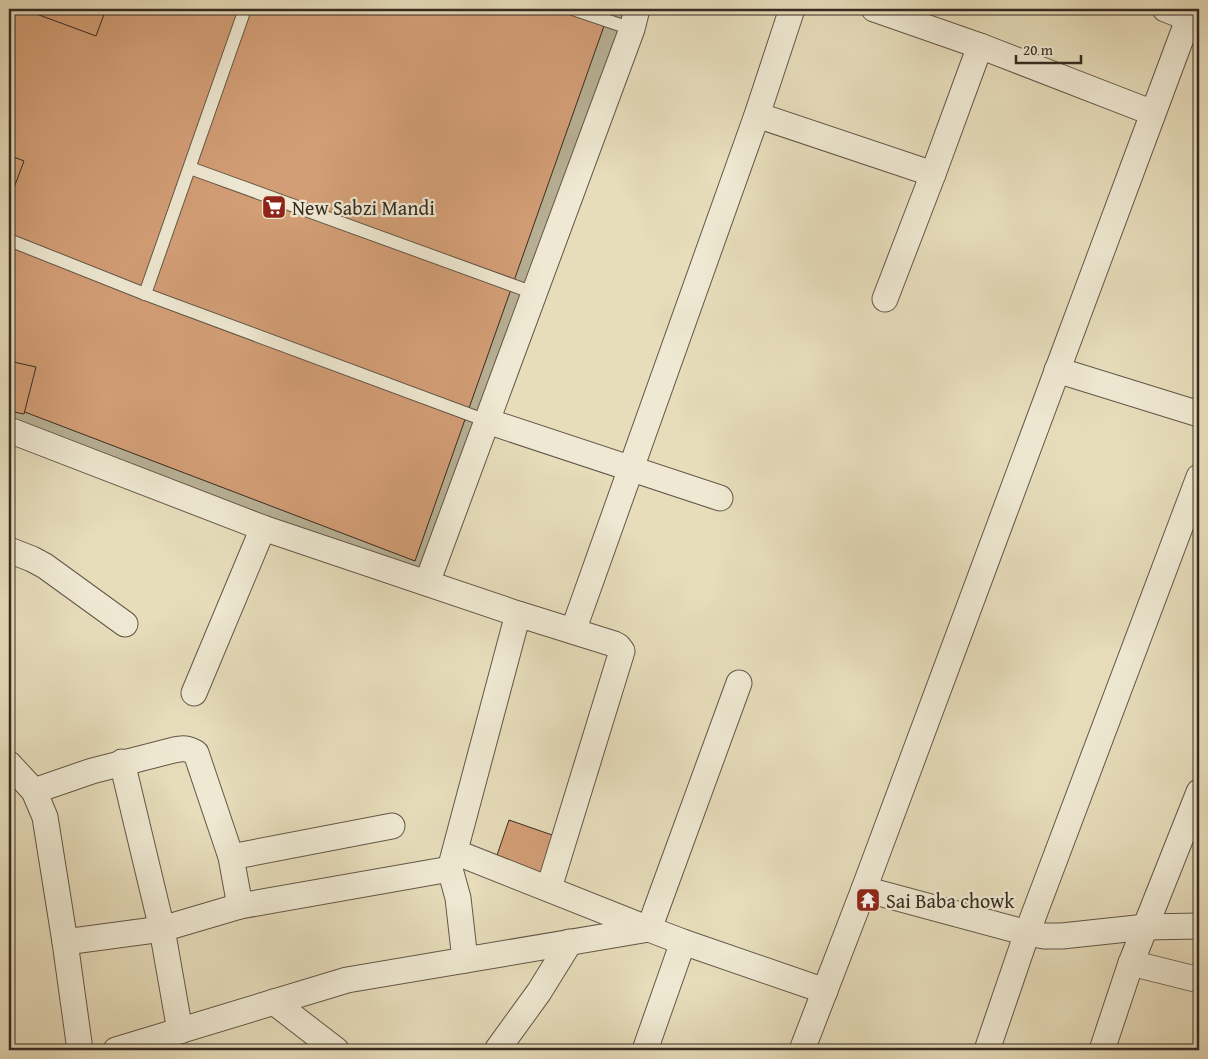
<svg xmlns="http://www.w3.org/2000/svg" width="1208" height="1059" font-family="'Gentium Book Plus',serif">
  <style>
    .shadow { fill: #0003 }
    .building { fill: #d39e76; stroke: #372a22 }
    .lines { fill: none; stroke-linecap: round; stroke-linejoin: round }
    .service-casing { stroke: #635748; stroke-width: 14 }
    .minor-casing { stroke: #635748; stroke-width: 27 }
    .service { stroke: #efe9d3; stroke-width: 12 }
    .minor { stroke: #efe9d3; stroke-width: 25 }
    .labels { text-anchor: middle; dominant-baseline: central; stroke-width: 4.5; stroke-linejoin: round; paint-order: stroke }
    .poi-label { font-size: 20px; fill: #372a22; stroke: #efe9d3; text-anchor: start }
  </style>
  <rect width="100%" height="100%" fill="#e7ddbb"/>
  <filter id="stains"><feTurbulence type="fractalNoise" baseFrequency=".004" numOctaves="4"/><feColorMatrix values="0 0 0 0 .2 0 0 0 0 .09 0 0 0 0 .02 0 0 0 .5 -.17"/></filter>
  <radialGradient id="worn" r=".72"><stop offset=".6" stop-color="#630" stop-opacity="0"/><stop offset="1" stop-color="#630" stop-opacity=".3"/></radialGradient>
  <polygon class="shadow" points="9,9 639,9 437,582 9,429"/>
  <g class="building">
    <polygon points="9,9 610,9 415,561 9,406"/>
    <polygon points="23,9 106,9 96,36"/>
    <polygon points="9,155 24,161 9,201"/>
    <polygon points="9,361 36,367 24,414 9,411"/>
    <polygon points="509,820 555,836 540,880 494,864"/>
  </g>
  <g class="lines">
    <defs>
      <g id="service">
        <polyline points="573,9 632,29"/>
        <polyline points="190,168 534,293"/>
        <polyline points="9,240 145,294 487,421"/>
        <polyline points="145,294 245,9"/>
      </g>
      <g id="minor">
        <polyline points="874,9 980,46 1153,113"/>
        <polyline points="1165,9 1188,18"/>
        <polyline points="757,115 933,174"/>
        <polyline points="885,299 933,174 980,46"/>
        <polyline points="1057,370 1199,414"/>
        <polyline points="487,421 720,498"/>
        <polyline points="9,430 263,528 518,614 614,644 618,646 622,651 549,888"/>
        <polyline points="9,550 32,559 45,566 125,624"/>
        <polyline points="427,583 632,29 637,9"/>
        <polyline points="573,631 757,115 792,9"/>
        <polyline points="194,693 263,528"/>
        <polyline points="122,762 162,929 180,1031"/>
        <polyline points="9,764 34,791 45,817 65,942 80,1050"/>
        <path d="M34,791L92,771L174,750C183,748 188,748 196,753L231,857L240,906"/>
        <polyline points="455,852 649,929 739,683"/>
        <polyline points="231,857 392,826"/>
        <polyline points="864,889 1027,933 1044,936 1062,936 1146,927 1199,926"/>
        <polyline points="65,942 162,929 240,906 450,869"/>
        <polyline points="465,960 458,898 450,869 518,614"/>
        <polyline points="1131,963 1199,980"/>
        <polyline points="274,1002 336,1050"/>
        <polyline points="116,1050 347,980 649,929 683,942 825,991"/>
        <polyline points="497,1050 539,992 570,942"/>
        <polyline points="645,1050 683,942"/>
        <polyline points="802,1050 864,889 1192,9"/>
        <polyline points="987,1050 1027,933 1199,477"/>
        <polyline points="1102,1050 1131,963 1199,792"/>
      </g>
    </defs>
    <use href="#service" class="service-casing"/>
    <use href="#minor" class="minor-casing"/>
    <use href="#service" class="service"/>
    <use href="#minor" class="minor"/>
  </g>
  <defs>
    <symbol id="supermarket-square" viewBox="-11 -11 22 22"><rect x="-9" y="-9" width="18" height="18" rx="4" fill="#8f2418" stroke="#efe9d3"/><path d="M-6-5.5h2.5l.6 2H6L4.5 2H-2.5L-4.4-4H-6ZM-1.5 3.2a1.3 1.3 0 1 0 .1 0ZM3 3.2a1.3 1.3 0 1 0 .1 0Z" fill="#fff"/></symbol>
    <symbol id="temple-square" viewBox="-11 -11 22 22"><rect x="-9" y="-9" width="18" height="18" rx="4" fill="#8f2418" stroke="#efe9d3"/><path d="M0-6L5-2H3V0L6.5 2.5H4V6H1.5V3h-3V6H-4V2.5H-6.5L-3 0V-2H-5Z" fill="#fff"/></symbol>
  </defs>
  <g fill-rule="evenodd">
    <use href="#supermarket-square" x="260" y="193" width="28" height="28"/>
    <use href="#temple-square" x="854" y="886" width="28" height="28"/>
  </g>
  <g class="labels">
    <g class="poi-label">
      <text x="292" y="207">New Sabzi Mandi</text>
      <text x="886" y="900">Sai Baba chowk</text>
    </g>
  </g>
  <rect width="1208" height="1059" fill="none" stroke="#e7ddbb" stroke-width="30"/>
  <rect x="10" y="10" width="1188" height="1039" fill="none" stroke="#372a22" stroke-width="2.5"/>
  <rect x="15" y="15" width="1178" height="1029" fill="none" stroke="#372a22"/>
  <path d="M1016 55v8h65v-8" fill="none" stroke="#372a22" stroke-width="2.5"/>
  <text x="1023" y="55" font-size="15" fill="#372a22" stroke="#efe9d3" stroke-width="4" paint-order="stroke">20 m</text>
  <rect width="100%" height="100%" filter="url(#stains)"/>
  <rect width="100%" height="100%" fill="url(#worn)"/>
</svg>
